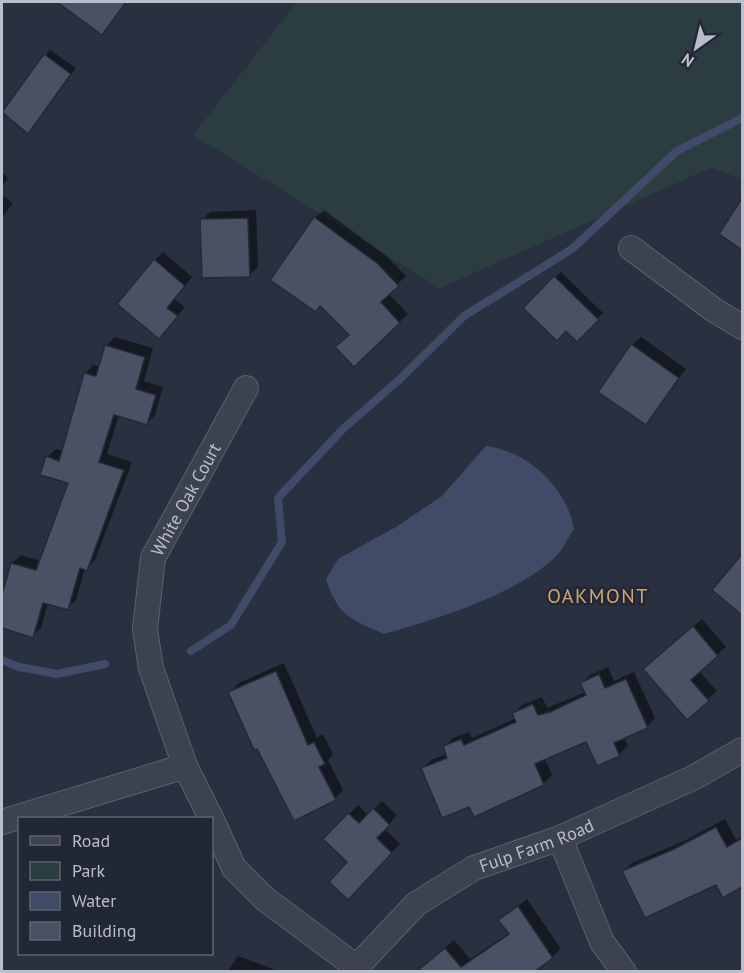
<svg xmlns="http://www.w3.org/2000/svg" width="744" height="973" font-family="'PT Sans',sans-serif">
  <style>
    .green { fill: #2c3d42 }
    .water { fill: #404b68 }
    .shadow { fill: #0007 }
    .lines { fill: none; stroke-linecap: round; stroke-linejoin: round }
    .stream { stroke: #404b68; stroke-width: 8 }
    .building { fill: #4b5164; stroke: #242937; stroke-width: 1.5 }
    .minor-casing { stroke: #5b606d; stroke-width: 26 }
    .minor { stroke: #3d4250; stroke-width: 24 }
    .labels { text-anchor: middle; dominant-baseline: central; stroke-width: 5; stroke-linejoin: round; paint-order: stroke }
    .street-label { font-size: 18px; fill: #babeca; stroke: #222735 }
    .neighbourhood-label { font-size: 20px; letter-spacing: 1.5px; fill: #cda672; stroke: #222735 }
  </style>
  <rect width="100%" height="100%" fill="#293040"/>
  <polygon class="green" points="297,2 742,2 742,179 711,168 440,288 193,135"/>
  <path class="water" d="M486,446C528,451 567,488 574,529C568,538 562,552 553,559C513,596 435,619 384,634C350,619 338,616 326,579L338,559L396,527L442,496Z"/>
  <g class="shadow">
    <polygon points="80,2 126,2 108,26 73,12"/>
    <polygon points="50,50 76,68 28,132 3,113"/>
    <polygon points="2,173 8,178 2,186"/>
    <polygon points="2,195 13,203 2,218"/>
    <polygon points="742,201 742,248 721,234"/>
    <polygon points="256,210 258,267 249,275 202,220 210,212"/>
    <polygon points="324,210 385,255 406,276 388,293 408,314 354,365 350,334 315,218"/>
    <polygon points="163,252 192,277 174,299 185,307 168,328 155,260"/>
    <polygon points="561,272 603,313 577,340 566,329 525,308"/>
    <polygon points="115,337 153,348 144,381 163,387 155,415 147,423 119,415 107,454 132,462 95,560 85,568 76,600 67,608 48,603 41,628 32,636 2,627 2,600 12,563 21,555 41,561 70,482 47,457 56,449 64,451 85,374 93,365 100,367 106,346"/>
    <polygon points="641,337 686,369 645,423 632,345"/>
    <polygon points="742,556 742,613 714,589"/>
    <polygon points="702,619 726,647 699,671 717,691 687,718 654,660"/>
    <polygon points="284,663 317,738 323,734 333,755 328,760 343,790 335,798 230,692 239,683"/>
    <polygon points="608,667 614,681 634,672 655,718 647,727 624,737 628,746 619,754 597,764 587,740 545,759 552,775 543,784 475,815 470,805 423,768 431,760 447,754 445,747 453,738 469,732 472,738 516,718 514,714 522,705 542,697 547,708 586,692 582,683 590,675"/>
    <polygon points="382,801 397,815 385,829 400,844 357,889 350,862 325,839 358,805 368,815"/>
    <polygon points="725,819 736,840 742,836 742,886 724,896 716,883 624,871 632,863 684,841"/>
    <polygon points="527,899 561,949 552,957 431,972 434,957 454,940 470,959 509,933 500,920"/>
    <polygon points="238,956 275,970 275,972 227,972"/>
  </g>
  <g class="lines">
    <g class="stream">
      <polyline points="191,651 231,625 282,542 278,498 343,429 401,378 464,316 572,249 677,151 742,118"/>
      <polyline points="2,660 19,667 57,674 105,664"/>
    </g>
  </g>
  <g class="building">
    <polygon points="57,2 126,2 102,35"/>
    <polygon points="44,54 71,74 28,134 2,112"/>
    <polygon points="742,198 742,250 719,234"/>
    <polygon points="314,217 377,263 399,286 381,302 400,323 354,367 335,347 349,335 320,306 316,312 270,280"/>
    <polygon points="248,218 250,277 202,278 200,219"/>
    <polygon points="154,259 185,286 167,308 178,316 159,339 117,304"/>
    <polygon points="554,276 599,320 577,342 566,331 557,341 523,308"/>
    <polygon points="631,344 679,378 646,425 598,392"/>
    <polygon points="105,345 145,357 136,389 156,395 147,425 114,415 99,462 124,470 87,571 80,568 68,610 43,603 33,638 2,628 2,594 11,563 36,570 68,483 40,475 46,456 59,461 84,373 96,376"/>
    <polygon points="742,554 742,615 712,590"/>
    <polygon points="693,626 718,656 691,680 709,701 687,720 643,669"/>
    <polygon points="276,671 308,745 314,742 325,764 319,767 336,800 294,821 257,749 254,750 228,692"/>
    <polygon points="599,674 605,688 626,679 648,728 614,743 620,756 597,766 586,742 535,764 544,785 474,817 469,807 442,818 421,768 447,758 443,746 461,739 464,745 516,722 512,713 533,704 538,715 550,712 586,695 580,683"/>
    <polygon points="373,808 390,825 377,838 392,853 348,900 329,882 347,862 323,839 348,813 359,823"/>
    <polygon points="716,827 727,847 742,838 742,887 723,898 716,885 645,918 622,871 674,849"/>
    <polygon points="518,906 553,958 534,972 416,972 445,948 461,967 509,934 498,920"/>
  </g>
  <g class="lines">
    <defs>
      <g id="minor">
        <polyline points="631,248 714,310 742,327"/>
        <path id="s1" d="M211,818L185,766L151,668L145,629L153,558L246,388"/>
        <polyline points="212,820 234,868 265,899 355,966"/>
        <polyline points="2,822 185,766"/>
        <polyline points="560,838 602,942 624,972"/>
        <path id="s2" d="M352,972L416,904L474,868L560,838L695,777L742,750"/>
      </g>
    </defs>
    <use href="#minor" class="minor-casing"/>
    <use href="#minor" class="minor"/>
  </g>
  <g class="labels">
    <g class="street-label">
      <text stroke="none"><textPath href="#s1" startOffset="340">White Oak Court</textPath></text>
      <text stroke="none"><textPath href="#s2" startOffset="228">Fulp Farm Road</textPath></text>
    </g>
    <g class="neighbourhood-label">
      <text x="598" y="596">OAKMONT</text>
    </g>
  </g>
  <rect width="744" height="973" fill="none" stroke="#babeca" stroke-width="6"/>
  <rect x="18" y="817" width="195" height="138" fill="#222735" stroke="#5f6371" stroke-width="1.5"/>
  <rect x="30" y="836" width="30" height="9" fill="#3d4250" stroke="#5f6371" stroke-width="1.5"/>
  <text x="72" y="847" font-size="18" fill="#babeca">Road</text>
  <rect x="30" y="862" width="30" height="18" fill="#2c3d42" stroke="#5f6371" stroke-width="1.5"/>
  <text x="72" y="877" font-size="18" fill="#babeca">Park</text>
  <rect x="30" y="892" width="30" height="18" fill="#404b68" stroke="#5f6371" stroke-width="1.5"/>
  <text x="72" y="907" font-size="18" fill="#babeca">Water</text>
  <rect x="30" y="922" width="30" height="18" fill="#4b5164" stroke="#5f6371" stroke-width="1.5"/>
  <text x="72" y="937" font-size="18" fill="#babeca">Building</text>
  <g transform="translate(696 48) rotate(214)" stroke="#222735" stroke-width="4.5" paint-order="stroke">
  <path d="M0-4.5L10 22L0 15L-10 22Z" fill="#babeca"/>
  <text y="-9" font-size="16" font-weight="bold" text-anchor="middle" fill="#babeca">N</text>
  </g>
</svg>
